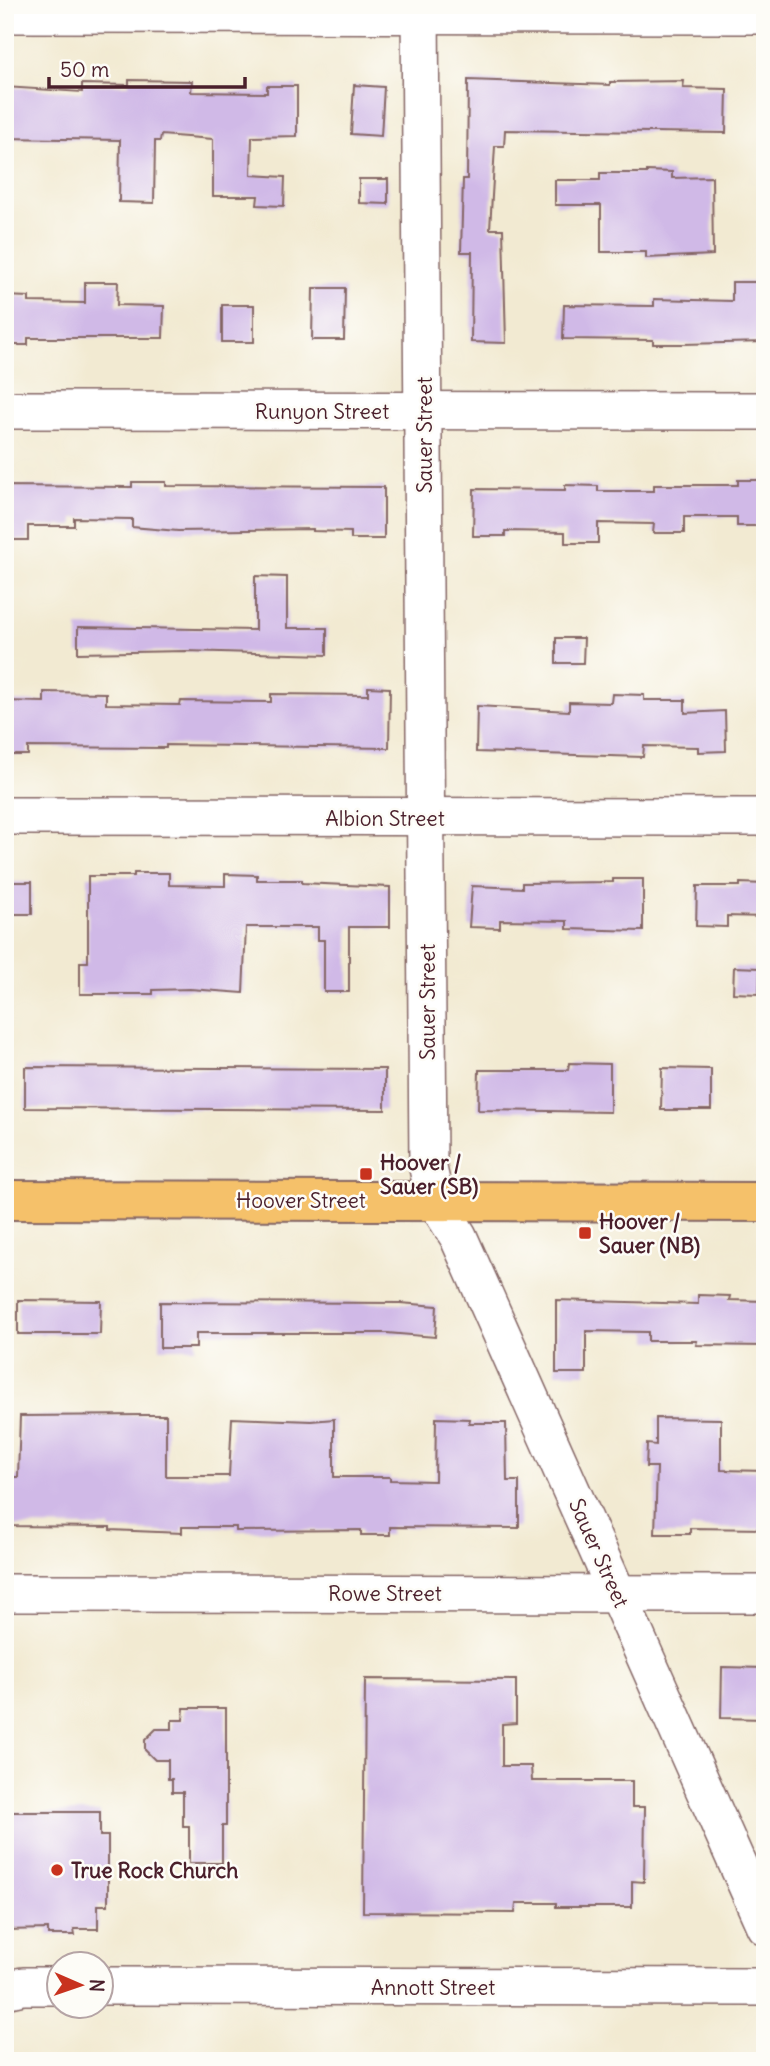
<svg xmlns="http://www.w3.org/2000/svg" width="770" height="2066" font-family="Delius,sans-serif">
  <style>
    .building { fill: #d0b9e7 }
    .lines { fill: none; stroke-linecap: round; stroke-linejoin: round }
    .minor-casing { stroke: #856665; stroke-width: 40 }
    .major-casing { stroke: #856665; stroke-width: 42 }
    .minor { stroke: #fff; stroke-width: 37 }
    .major { stroke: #f5c16b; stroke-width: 38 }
    .poi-dot { fill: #c8321e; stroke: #fdfcf7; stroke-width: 2.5 }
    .labels { text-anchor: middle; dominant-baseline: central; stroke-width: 5; stroke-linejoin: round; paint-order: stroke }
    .street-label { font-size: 21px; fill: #4a1f2b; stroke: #fdfcf7 }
    .poi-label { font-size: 21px; font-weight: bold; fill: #4a1f2b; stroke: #fdfcf7; text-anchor: start }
  </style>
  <rect width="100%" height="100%" fill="#fdfcf7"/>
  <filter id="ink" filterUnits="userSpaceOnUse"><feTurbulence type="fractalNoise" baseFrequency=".0143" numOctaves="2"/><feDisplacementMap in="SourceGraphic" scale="14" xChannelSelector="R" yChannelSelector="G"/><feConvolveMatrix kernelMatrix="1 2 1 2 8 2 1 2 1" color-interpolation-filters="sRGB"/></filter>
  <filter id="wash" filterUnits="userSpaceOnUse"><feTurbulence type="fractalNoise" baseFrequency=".00686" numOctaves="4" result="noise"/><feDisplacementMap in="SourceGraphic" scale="28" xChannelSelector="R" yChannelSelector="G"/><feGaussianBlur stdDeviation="1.57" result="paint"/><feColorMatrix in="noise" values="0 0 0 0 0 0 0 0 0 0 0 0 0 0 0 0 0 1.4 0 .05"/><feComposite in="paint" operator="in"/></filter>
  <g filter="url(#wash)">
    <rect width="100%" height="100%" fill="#f2ead2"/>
    <g id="blocks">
      <g class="building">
        <polygon points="129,80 192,81 191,92 267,93 267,86 297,86 297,136 252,137 251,175 285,177 284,206 257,205 258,196 213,196 213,139 161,135 160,141 155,141 154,203 119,202 120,140 5,138 5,87 82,92 82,84 129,85"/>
        <polygon points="468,80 610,85 610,82 684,81 683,88 727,89 726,133 505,130 504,146 495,146 490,229 503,229 506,343 471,342 472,252 461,252 463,179 467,179"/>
        <polygon points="354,85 384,87 381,136 351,134"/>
        <polygon points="647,171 672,172 672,178 712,177 713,255 646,258 646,252 601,252 601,205 555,205 555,180 600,180 600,173 647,173"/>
        <polygon points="359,179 388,179 388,204 359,203"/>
        <polygon points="85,282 118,282 117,305 164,306 163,338 28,338 28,345 5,345 5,296 29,297 29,302 85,303"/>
        <polygon points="732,282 765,282 765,342 683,344 653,344 653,340 563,339 564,305 654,306 654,299 732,301"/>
        <polygon points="313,288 345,288 344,340 312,340"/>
        <rect x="222" y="305" width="32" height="37"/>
        <polygon points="738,480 765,480 765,526 737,526 737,517 684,517 684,533 653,533 654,524 598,523 598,543 565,543 565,532 505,531 505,536 473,536 474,489 565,490 565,485 598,486 598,491 654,491 654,485 738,485"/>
        <polygon points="132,482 166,482 166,486 384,487 384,539 351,539 351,532 313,531 313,529 178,531 132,527 132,519 74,518 74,526 28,526 28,540 5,540 5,486 132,487"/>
        <polygon points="255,576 287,577 287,628 327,628 327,655 186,651 78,653 78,627 255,630"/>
        <polygon points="556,638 584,638 583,663 556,663"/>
        <polygon points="368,687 390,688 389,748 166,745 166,748 28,747 28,755 5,755 5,701 44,702 44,692 106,693 106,704 180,705 181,701 271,702 271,694 368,695"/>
        <polygon points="612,694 644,695 644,700 685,700 685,713 725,711 726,751 698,752 698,747 644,746 643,757 476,752 477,706 569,711 569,702 611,703"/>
        <polygon points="134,873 169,873 169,885 225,886 225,874 257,875 257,880 302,880 302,883 390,887 390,927 349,927 349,992 324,992 324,940 318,940 318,927 246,927 243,993 190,989 153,990 153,994 80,994 80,962 88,962 88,876 134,876"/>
        <polygon points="613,879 643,879 643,931 567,929 567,921 500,920 500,928 469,927 472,886 522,888 522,883 613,882"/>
        <rect x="5" y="882" width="27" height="32"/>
        <polygon points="740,883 765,884 765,917 727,916 727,927 696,926 697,886 740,886"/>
        <polygon points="734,967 760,968 759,994 733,993"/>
        <polygon points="569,1063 610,1064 610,1112 478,1110 479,1070 568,1070"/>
        <polygon points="25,1067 385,1069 385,1110 25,1108"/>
        <polygon points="662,1068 711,1069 711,1110 661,1110"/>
        <polygon points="698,1295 730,1296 729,1300 765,1301 765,1346 696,1345 697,1341 648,1341 648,1332 586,1331 586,1373 556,1373 556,1300 698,1304"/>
        <polygon points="18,1300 101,1301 100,1334 18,1334"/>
        <polygon points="160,1302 400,1303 437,1306 435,1337 387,1333 196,1333 196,1348 160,1348"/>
        <polygon points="145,1415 166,1415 166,1476 229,1476 232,1418 311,1421 334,1419 334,1477 390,1477 390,1480 435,1481 436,1418 470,1419 469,1423 506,1423 507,1481 519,1481 519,1528 390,1527 390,1535 361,1535 361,1530 236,1531 236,1527 182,1527 182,1533 110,1530 110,1527 5,1526 5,1477 18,1477 20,1416"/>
        <polygon points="656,1418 721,1419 721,1470 765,1471 765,1529 690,1528 690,1534 655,1534 657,1467 646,1467 647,1444 656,1445"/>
        <polygon points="722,1667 765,1668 765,1719 721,1718"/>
        <polygon points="365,1679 516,1680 516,1723 502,1724 502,1766 531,1766 532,1781 632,1781 632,1807 645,1807 644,1882 632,1881 632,1907 556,1907 556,1903 516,1903 515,1913 363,1912"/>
        <polygon points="184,1708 226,1708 226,1826 222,1826 222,1863 189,1863 189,1826 183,1826 183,1792 172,1792 172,1779 168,1779 168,1760 155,1760 145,1750 145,1740 156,1729 172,1729 172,1720 183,1720"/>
        <polygon points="5,1812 100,1812 100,1836 108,1836 108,1905 98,1905 98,1929 74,1929 75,1935 48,1935 48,1929 5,1930"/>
      </g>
    </g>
  </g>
  <g filter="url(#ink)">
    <use href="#blocks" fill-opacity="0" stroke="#856665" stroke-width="2"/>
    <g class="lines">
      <defs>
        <g id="minor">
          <polyline points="420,5 428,1168 435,1200 458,1236 765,1926"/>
          <polyline points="5,14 765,15"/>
          <polyline points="5,410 765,411"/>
          <polyline points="5,816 765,817"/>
          <polyline points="5,1593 765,1594"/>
          <polyline points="102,1986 765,1987"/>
          <polyline points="5,1990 23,1986 60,1986"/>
        </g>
        <polyline id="major" points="5,1200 765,1202"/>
      </defs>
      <use href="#minor" class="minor-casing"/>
      <use href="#major" class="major-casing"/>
      <use href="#minor" class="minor"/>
      <use href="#major" class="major"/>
    </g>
  </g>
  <g class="poi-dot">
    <rect x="359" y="1167" width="14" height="14" rx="3.5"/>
    <rect x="578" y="1226" width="14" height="14" rx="3.5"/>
    <circle cx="57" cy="1870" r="7"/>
  </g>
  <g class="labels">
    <g class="street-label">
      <text x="322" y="411">Runyon Street</text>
      <text transform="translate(424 435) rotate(-90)">Sauer Street</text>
      <text x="385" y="818">Albion Street</text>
      <text transform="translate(427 1002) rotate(-90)">Sauer Street</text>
      <text x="301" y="1200">Hoover Street</text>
      <text transform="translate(599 1553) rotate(66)">Sauer Street</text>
      <text x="385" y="1593">Rowe Street</text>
      <text x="433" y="1987">Annott Street</text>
    </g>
    <g class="poi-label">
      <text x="380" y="1162">Hoover /<tspan x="380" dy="24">Sauer (SB)</tspan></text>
      <text x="599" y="1221">Hoover /<tspan x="599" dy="24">Sauer (NB)</tspan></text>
      <text x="71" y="1870">True Rock Church</text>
    </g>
  </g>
  <rect width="770" height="2066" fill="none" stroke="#fdfcf7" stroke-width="28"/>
  <g transform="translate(80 1985) rotate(92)"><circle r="33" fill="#fdfcf7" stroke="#b5a4a5" stroke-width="2"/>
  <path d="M0-5L12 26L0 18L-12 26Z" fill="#c8321e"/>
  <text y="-10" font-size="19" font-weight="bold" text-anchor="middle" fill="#4a1f2b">N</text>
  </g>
  <path d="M49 77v10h196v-10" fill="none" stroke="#4a1f2b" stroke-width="3.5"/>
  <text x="60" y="77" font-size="21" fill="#4a1f2b" stroke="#fdfcf7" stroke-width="5" paint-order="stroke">50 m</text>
</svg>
